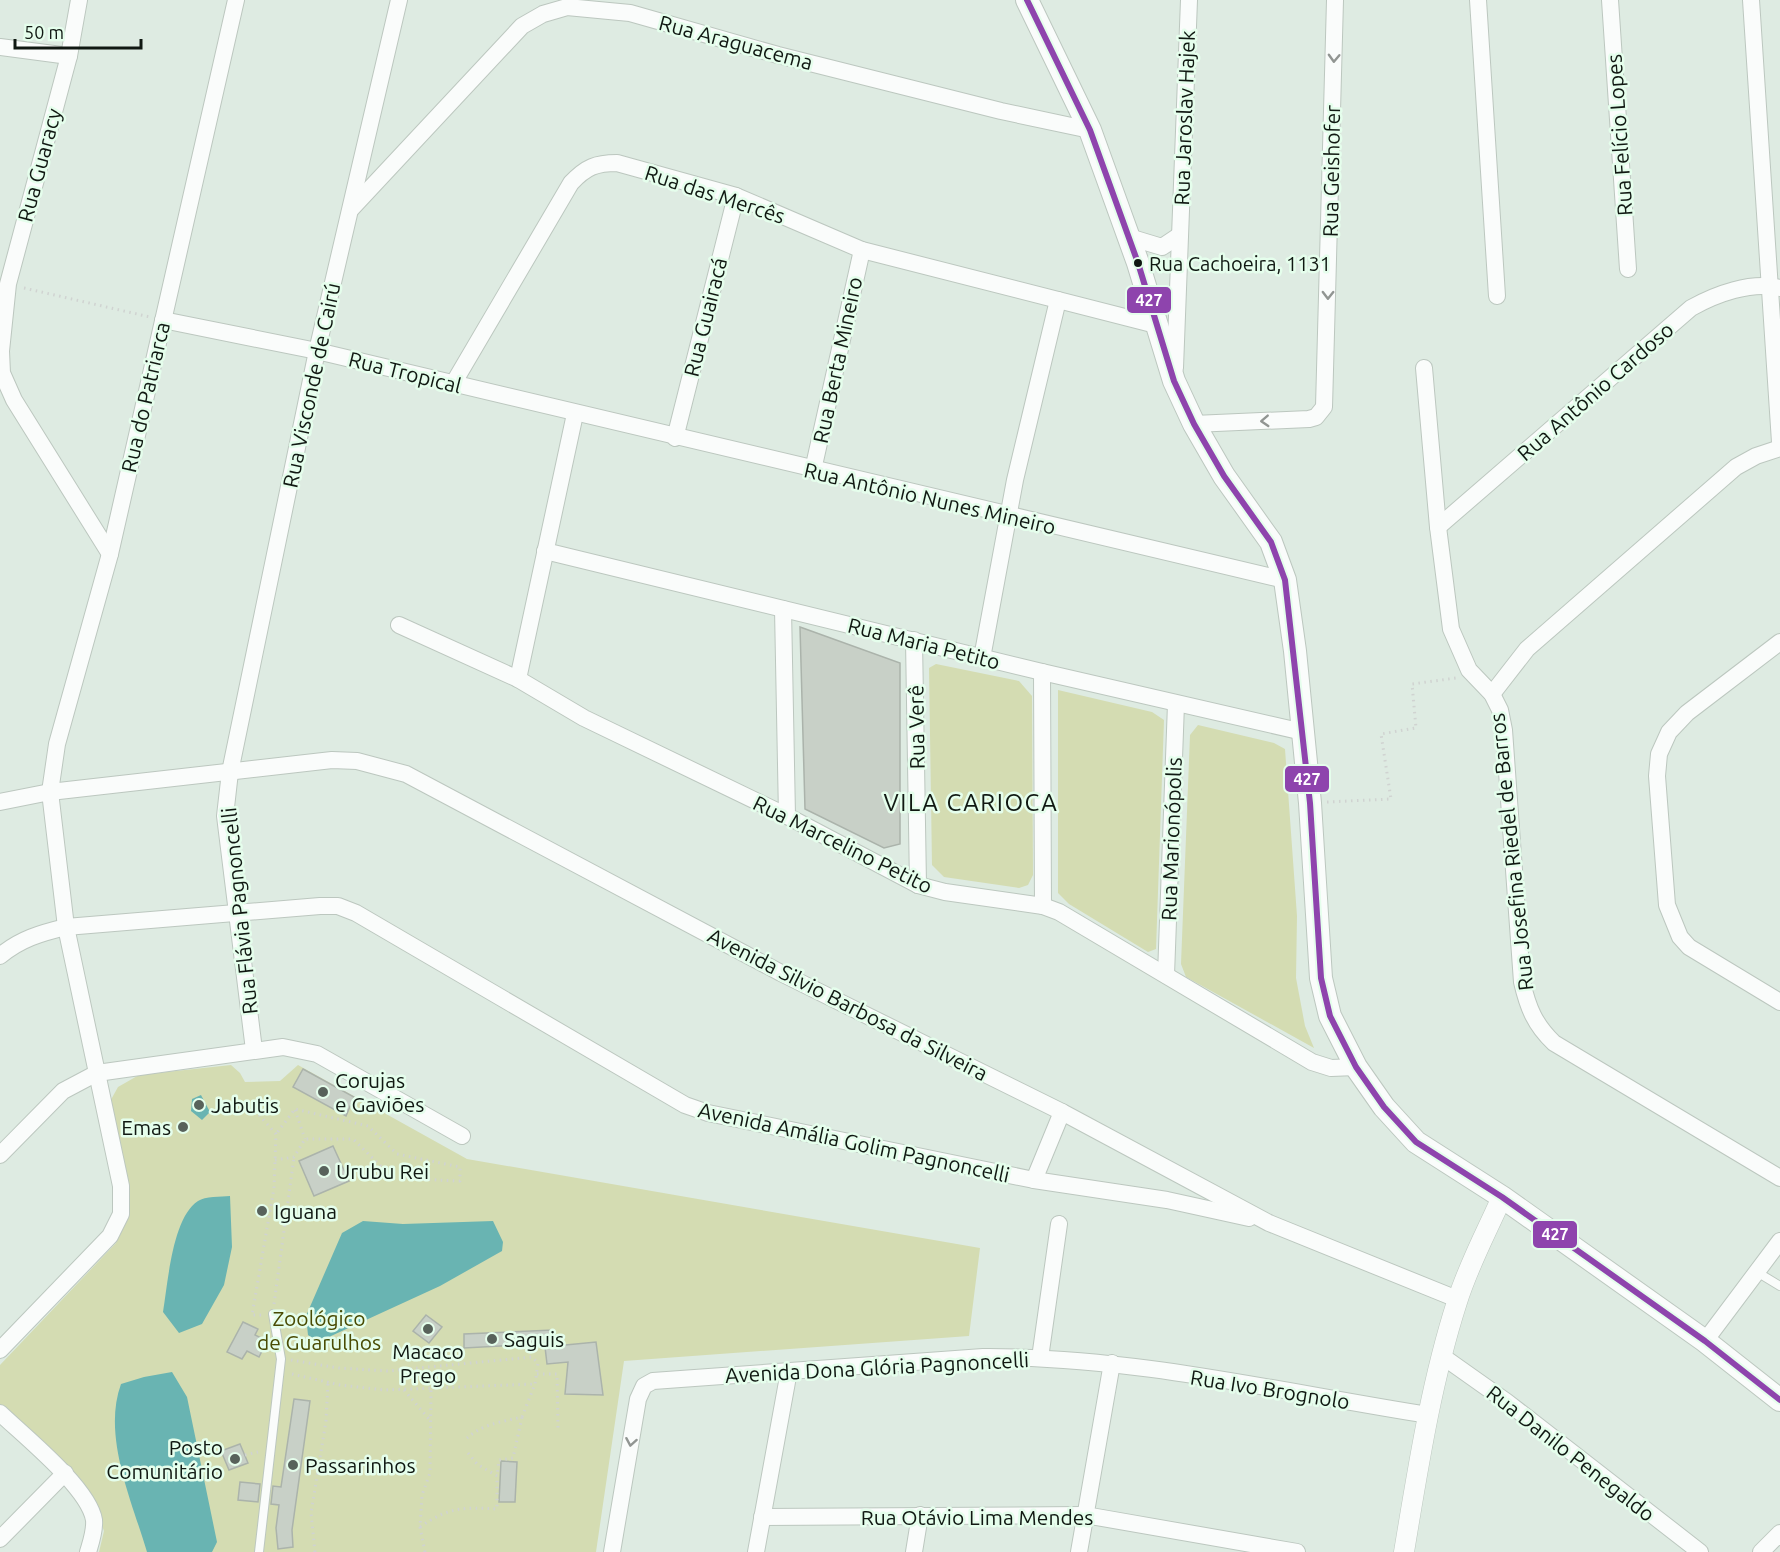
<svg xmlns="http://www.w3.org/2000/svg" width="1780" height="1552" font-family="Ubuntu,sans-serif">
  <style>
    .green { fill: #d4dcb2 }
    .water { fill: #69b4b2 }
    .building { fill: #c8d0c7; stroke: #abb3ab; stroke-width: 1.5 }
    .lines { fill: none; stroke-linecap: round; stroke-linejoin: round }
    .service-casing { stroke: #bcc7bf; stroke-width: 10 }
    .minor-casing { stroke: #bcc7bf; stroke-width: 18 }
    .tertiary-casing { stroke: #bcc7bf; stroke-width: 21 }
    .secondary-casing { stroke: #bcc7bf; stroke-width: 24 }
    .path { stroke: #d0d3d1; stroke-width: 3; stroke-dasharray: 1.5 4.5; stroke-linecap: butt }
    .service { stroke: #fafcfb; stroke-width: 8 }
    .minor { stroke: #fafcfb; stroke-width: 16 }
    .tertiary { stroke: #fafcfb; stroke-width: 20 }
    .secondary { stroke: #fafcfb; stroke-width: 22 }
    .bus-1-casing { stroke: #e5feec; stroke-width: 10 }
    .bus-1 { stroke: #8e44ad; stroke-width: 6 }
    .oneway { stroke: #919592 }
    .bus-dot { fill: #101812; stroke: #e5feec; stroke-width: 2 }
    .poi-dot { fill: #58625b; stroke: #e5feec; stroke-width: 2 }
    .labels { text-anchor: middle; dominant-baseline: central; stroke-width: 5; stroke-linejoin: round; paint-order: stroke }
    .bus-label { font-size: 20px; fill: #101812; stroke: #e5feec; text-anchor: start }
    .street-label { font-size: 21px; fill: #101812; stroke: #e5feec }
    .poi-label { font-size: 21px; fill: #101812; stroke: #e5feec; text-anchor: start }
    .park-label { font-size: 21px; fill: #494b03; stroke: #e5feec }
    .quarter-label { font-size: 24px; letter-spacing: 1.5px; fill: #101812; stroke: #e5feec }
    .line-badge { stroke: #e5feec; stroke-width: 2 }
    .badge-label { font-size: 16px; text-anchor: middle; font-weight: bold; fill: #fff }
  </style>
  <rect width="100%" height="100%" fill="#deebe2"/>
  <g class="green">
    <polygon points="936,664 1019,681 1032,696 1033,875 1028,885 1019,888 944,877 932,865 929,668"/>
    <polygon points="1058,690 1152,712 1164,720 1156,949 1148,952 1069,904 1058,893"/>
    <polygon points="1198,725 1274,743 1285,749 1297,916 1296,978 1305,1026 1314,1048 1186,977 1181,964 1190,735"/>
    <polygon points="231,1065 240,1073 245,1082 280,1081 298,1065 467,1159 980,1248 969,1336 624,1361 596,1552 99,1552 104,1531 92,1498 0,1406 0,1365 116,1243 128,1207 108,1105 118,1087 139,1075"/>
  </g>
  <g class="water">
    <polygon points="201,1095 210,1112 202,1120 191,1111 192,1099"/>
    <path d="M230,1196L232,1247L224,1285L202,1324L179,1333L163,1312C168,1283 172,1218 198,1201C205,1196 221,1197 230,1196Z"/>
    <polygon points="363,1221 403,1224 493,1221 503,1242 502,1251 440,1286 318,1342 308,1335 306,1316 342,1233"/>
    <path d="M172,1372L187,1397L217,1542L212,1552H147C132,1501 102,1436 121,1384L144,1377Z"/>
  </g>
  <g class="building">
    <polygon points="800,627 900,663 900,844 884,848 805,809"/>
    <polygon points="303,1069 354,1097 346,1116 293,1087"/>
    <polygon points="333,1146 349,1181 314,1196 299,1161"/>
    <polygon points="426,1315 442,1327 429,1343 413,1331"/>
    <polygon points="243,1322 258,1329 255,1335 267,1341 259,1357 247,1351 242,1359 227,1352"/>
    <polygon points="553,1330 553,1343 464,1348 464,1334"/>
    <polygon points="596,1342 603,1395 565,1394 568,1362 547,1364 545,1347"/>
    <polygon points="294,1399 310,1401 292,1530 293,1547 278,1549 276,1528 279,1505 271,1504 273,1486 281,1487"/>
    <polygon points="240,1444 248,1463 229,1470 221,1451"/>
    <polygon points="501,1461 517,1462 515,1502 499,1502"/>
    <polygon points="240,1482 260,1484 258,1502 238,1500"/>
  </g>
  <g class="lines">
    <defs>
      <g id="service">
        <polyline points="1757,1272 1780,1286"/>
        <polyline points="259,1552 281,1359 273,1314"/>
      </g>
      <g id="minor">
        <polyline points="79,0 69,56 8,284 1,351 2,373 14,400 110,554"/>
        <polyline points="1478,0 1497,296"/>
        <polyline points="1610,0 1628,269"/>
        <polyline points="1751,0 1780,442"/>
        <polyline points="0,47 69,56"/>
        <polyline points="352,208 522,26 543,14 567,7 630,13 778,55 1001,111 1090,130"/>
        <polyline points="1129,237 1162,247 1180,235"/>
        <polyline points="163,320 317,351 1285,580"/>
        <polyline points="1175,368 1189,0"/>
        <path d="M1424,368L1438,527L1451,629L1469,670L1492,694L1500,710L1504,730L1522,982C1528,1008 1535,1025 1554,1043L1780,1178"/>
        <path d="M453,384L571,183C586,167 596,163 617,163L736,196L862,250L1156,325"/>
        <polyline points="1194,424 1309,419 1316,417 1324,407 1335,0"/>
        <polyline points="675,438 736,196"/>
        <polyline points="813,470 862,250"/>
        <path d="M1438,527L1691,308C1716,294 1751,281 1780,288"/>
        <polyline points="545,551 1042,672 1303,732"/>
        <polyline points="783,609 787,816"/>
        <polyline points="399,625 518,679 584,718 787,816 918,885 945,892 1043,906 1059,912 1312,1062 1331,1068 1356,1067"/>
        <polyline points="914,640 918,885"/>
        <polyline points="1780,642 1687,713 1669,732 1659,754 1657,776 1667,905 1680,937 1689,947 1780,1002"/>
        <polyline points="982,658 1015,480 1058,300"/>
        <polyline points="1042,672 1043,906"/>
        <polyline points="518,679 575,414"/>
        <polyline points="1492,694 1527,649 1736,467 1756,456 1780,448"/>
        <polyline points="0,802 50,792 332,760 357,761 406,774 781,973 1062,1112 1269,1223 1457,1299"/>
        <path d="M0,956C20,939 41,933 66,927L320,906H338L356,913L685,1105L708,1113L1034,1180L1167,1200L1249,1218"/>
        <polyline points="1166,975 1176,704"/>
        <polyline points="254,1050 225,816 230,772 317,351 399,0"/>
        <polyline points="0,1155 63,1091 97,1073 283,1047 317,1054 462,1136"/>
        <polyline points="1034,1180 1062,1112"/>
        <polyline points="1705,1341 1780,1241"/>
        <polyline points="0,1350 110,1236 121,1214 121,1186 66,927 50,792 57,744 110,554 236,0"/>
        <polyline points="1442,1356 1507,1402 1700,1552"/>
        <polyline points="1040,1358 1059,1224"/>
        <path d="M0,1413C24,1436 89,1488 94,1520C95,1531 91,1542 88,1552"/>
        <polyline points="762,1517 1085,1515 1297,1552"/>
        <polyline points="0,1539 65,1473"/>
        <path d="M612,1552L638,1399L644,1386L653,1381L983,1357C1131,1356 1282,1392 1428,1415"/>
        <polyline points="756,1552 789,1371"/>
        <polyline points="914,1552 920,1515"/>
        <polyline points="1079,1552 1112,1363"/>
        <polyline points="1761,1552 1780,1533"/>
      </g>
      <path id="tertiary" d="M1404,1552C1418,1468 1431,1383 1457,1302C1468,1266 1487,1231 1502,1197"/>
      <polyline id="secondary" points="1027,0 1090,130 1138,263 1174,381 1194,424 1224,476 1271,542 1285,580 1295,651 1310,803 1321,978 1330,1016 1356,1067 1384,1107 1416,1142 1502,1197 1705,1341 1780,1400"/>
    </defs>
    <use href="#service" class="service-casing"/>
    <use href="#minor" class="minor-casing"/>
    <use href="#tertiary" class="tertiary-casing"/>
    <use href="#secondary" class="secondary-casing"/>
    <g class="path">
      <polyline points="24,288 150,317"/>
      <polyline points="1327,802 1391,799 1381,734 1416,728 1412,684 1456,678"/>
      <polyline points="295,1110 305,1139"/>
      <polyline points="259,1115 276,1134 274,1188 252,1315 262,1315"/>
      <polyline points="275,1160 294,1157 305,1139 353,1139 393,1178 460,1181 460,1167 397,1154 368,1126 295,1109 276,1134"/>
      <polyline points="274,1304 294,1157"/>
      <path d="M291,1360L339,1368L388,1371L532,1357L538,1363L535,1384L522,1417C501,1422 483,1424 467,1438"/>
      <polyline points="292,1374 340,1385 384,1390 535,1384"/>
      <polyline points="537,1374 557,1374 558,1429"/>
      <polyline points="404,1390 429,1419"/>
      <polyline points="468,1453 477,1464 497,1476 499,1460 513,1458 522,1417"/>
      <polyline points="245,1455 258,1452"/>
      <path d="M420,1527C449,1507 462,1507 497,1509V1476"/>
      <polyline points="315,1552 311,1513 326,1421 328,1382"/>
      <polyline points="425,1552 420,1527 422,1495 430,1473 431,1389"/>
    </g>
    <use href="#service" class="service"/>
    <use href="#minor" class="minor"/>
    <use href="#tertiary" class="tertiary"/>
    <use href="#secondary" class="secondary"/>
    <defs>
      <polyline id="bus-1" points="1027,0 1090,130 1138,263 1174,381 1194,424 1224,476 1271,542 1285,580 1310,803 1321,978 1330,1016 1356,1067 1384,1107 1416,1142 1502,1197 1705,1341 1780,1400"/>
    </defs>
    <use href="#bus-1" class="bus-1-casing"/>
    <use href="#bus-1" class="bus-1"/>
  </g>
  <defs><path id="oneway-chevron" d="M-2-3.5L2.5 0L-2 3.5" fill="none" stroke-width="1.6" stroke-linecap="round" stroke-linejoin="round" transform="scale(1.5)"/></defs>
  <g class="oneway">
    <use href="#oneway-chevron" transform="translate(1334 58) rotate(92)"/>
    <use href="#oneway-chevron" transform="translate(1328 295) rotate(91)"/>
    <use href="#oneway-chevron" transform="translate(1265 421) rotate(177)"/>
    <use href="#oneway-chevron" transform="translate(631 1442) rotate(100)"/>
  </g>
  <circle class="bus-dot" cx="1138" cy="263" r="5"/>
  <g class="poi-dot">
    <circle cx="323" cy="1092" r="6"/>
    <circle cx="199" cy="1105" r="6"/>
    <circle cx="183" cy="1127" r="6"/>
    <circle cx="324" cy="1171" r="6"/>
    <circle cx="262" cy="1211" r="6"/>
    <circle cx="428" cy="1329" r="6"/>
    <circle cx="492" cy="1339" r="6"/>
    <circle cx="235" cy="1459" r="6"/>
    <circle cx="293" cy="1465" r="6"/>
  </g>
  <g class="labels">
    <g class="bus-label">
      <text x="1149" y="263">Rua Cachoeira, 1131</text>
    </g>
    <g class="street-label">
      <text transform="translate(736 42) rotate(15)">Rua Araguacema</text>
      <text transform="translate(1184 118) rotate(-88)">Rua Jaroslav Hajek</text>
      <text transform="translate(1619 135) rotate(-94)">Rua Felício Lopes</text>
      <text transform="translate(39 165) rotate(-75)">Rua Guaracy</text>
      <text transform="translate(1331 171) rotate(-89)">Rua Geishofer</text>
      <text transform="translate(715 194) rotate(18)">Rua das Mercês</text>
      <text transform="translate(705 317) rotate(-76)">Rua Guairacá</text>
      <text transform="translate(837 360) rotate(-78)">Rua Berta Mineiro</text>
      <text transform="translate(405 372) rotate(14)">Rua Tropical</text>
      <text transform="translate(311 385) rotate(-78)">Rua Visconde de Cairú</text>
      <text transform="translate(1595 391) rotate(-41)">Rua Antônio Cardoso</text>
      <text transform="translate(145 397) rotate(-77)">Rua do Patriarca</text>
      <text transform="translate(930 498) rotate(13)">Rua Antônio Nunes Mineiro</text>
      <text transform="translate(924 643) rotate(14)">Rua Maria Petito</text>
      <text transform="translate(916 727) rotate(-91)">Rua Verê</text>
      <text transform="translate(1171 839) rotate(-88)">Rua Marionópolis</text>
      <text transform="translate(843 844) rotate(26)">Rua Marcelino Petito</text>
      <text transform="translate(1511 852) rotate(-96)">Rua Josefina Riedel de Barros</text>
      <text transform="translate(239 911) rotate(-96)">Rua Flávia Pagnoncelli</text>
      <text transform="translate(848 1004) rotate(27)">Avenida Silvio Barbosa da Silveira</text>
      <text transform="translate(854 1142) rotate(12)">Avenida Amália Golim Pagnoncelli</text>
      <text transform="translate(877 1367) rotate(-3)">Avenida Dona Glória Pagnoncelli</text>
      <text transform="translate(1270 1389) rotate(9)">Rua Ivo Brognolo</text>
      <text transform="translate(1571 1453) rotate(38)">Rua Danilo Penegaldo</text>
      <text x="977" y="1517">Rua Otávio Lima Mendes</text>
    </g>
    <g class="poi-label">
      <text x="335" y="1080">Corujas<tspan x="335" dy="24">e Gaviões</tspan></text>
      <text x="211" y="1105">Jabutis</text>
      <text x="171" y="1127" text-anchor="end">Emas</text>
      <text x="336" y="1171">Urubu Rei</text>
      <text x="274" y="1211">Iguana</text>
      <text x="504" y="1339">Saguis</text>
      <text x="428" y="1351" text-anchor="middle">Macaco<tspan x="428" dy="24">Prego</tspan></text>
      <text x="223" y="1447" text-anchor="end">Posto<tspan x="223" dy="24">Comunitário</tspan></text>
      <text x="305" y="1465">Passarinhos</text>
    </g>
    <g class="park-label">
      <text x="319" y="1318">Zoológico<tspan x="319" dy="24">de Guarulhos</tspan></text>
    </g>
    <g class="quarter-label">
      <text x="971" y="802">VILA CARIOCA</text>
    </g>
  </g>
  <g class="line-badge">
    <rect x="1126" y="286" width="46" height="28" rx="6" fill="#8e44ad"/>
    <rect x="1284" y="765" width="46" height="28" rx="6" fill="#8e44ad"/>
    <rect x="1532" y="1220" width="46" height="29" rx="6" fill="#8e44ad"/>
  </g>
  <g class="badge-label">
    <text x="1149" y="306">427</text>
    <text x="1307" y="785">427</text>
    <text x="1555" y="1240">427</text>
  </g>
  <path d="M15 39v9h126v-9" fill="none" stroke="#101812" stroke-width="3"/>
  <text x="24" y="39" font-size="18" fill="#101812" stroke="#e5feec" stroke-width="4.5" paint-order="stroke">50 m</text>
</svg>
